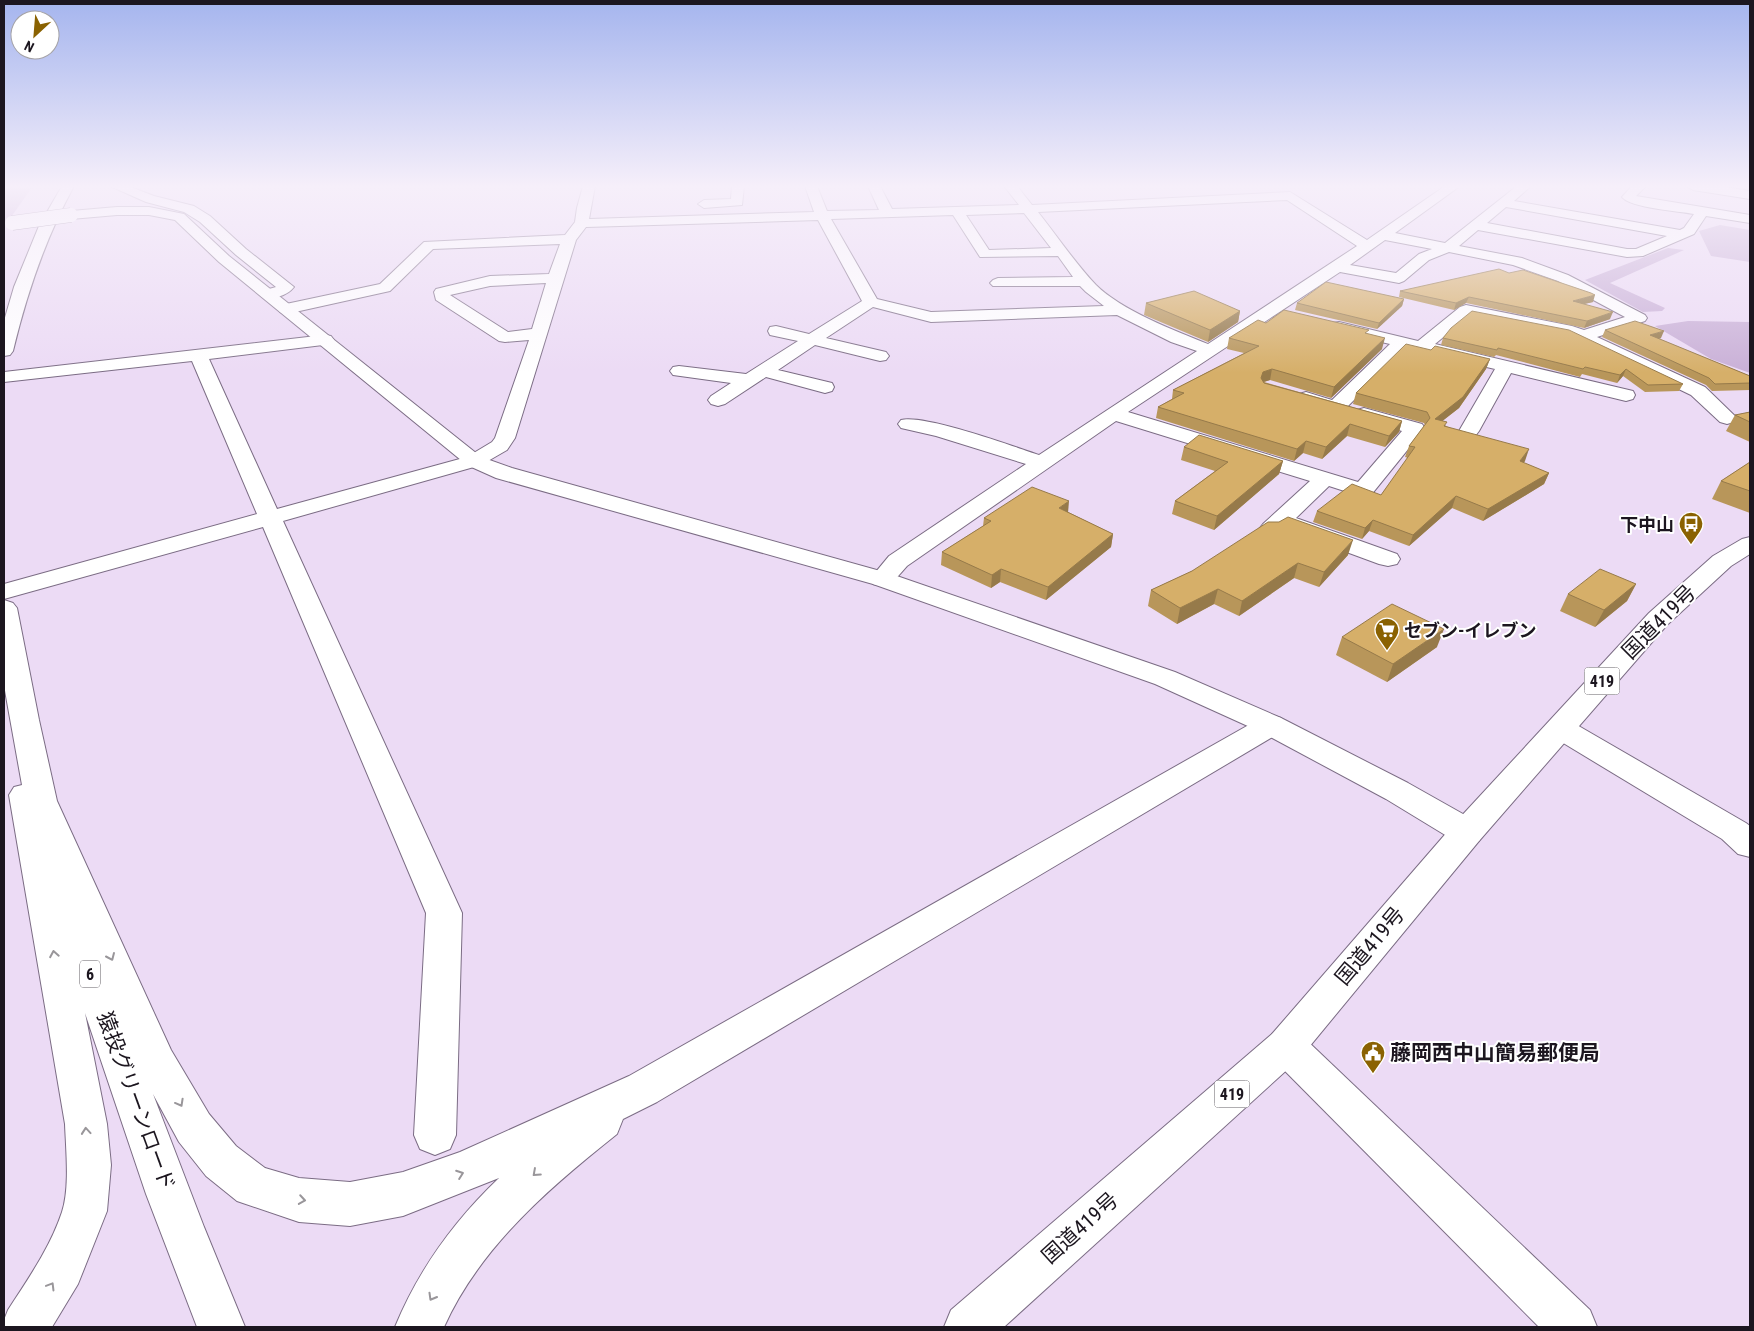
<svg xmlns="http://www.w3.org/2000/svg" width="1754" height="1331" font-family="'Roboto Condensed','Noto Sans JP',sans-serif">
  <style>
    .green { fill: #c9b0d7 }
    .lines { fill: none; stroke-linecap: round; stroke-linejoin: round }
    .minor-casing { stroke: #7b6c84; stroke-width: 2 }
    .tertiary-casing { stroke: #7b6c84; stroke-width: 2 }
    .primary-casing { stroke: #7b6c84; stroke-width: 2 }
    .trunk-casing { stroke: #7b6c84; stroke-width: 2 }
    .minor { fill: #fff; fill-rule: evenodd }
    .tertiary { fill: #fff; fill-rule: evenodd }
    .primary { fill: #fff; fill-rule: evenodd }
    .trunk { fill: #fff; fill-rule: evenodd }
    .tertiary-bridge-casing { stroke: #7b6c84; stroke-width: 15; stroke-linecap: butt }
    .tertiary-bridge { stroke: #fff; stroke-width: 14 }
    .wall { fill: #b8965a }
    .shaded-wall { fill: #967a4a }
    .building { fill: #d6af69; stroke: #967a4a }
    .oneway { stroke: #99969a }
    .labels { text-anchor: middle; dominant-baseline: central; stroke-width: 4; stroke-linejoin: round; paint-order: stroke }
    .shield { fill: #fff; stroke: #605c62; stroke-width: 1 }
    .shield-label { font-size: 16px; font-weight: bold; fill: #1c161f }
    .poi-label { font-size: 18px; font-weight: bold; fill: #1c161f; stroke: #fff; text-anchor: end }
    .near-street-label { font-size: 21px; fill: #1c161f; stroke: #fff }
    .near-poi-label { font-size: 21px; font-weight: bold; fill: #1c161f; stroke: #fff; text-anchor: start }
  </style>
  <rect width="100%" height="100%" fill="#ecdbf5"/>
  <g class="green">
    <polygon points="4,186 33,186 4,227"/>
    <polygon points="1720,225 1750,230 1750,262 1711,256 1699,231"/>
    <polygon points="1668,248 1684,250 1610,283 1665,308 1662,311 1643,312 1585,280"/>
    <polygon points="1688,321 1750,322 1750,373 1711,359 1655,326"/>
  </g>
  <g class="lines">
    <defs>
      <g id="minor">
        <path d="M110,186H128L154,196L194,206L210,216L246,249L294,287C287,296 273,300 262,297L260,294L262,291L276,287L236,255L200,222L184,212L146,202Z"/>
        <path d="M583,186H595L589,219L814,212L805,186H817L827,211L879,210L868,186H880L892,209L1019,205L1004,186H1017L1032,205L1290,192L1367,240L1445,186H1460L1395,233L1445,243L1517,186H1531L1514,201L1680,230L1684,228L1694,214C1679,211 1631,208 1622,197L1632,186H1646L1636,196L1750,215V223L1706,216L1694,234L1643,256L1627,257L1478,230L1459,246L1522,258L1568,275L1645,315L1647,318L1645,321L1597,337L1705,387L1737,418L1734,422L1727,424L1720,422L1691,395L1567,335L1469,316L1435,344L1633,391L1635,395L1633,399L1626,401L1511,373L1479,431L1476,435L1469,437L1462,435L1459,431L1495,369L1406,348L1343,411L1336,413L1299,402L1297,398L1299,394L1306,392L1332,400L1390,344L1333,331L1331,327L1333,323L1339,322L1418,341L1460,307L1466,305L1572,326L1584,330L1625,317L1558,281L1513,265L1449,252L1429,260L1404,281L1399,283L1340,272L1128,412L1358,482L1402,431L1357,418L1354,414L1357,410L1364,408L1422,424L1425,428L1422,432L1371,495L1363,497L1329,486L1296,518L1397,554L1400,559L1397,564L1388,566L1379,564L1284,529C1277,536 1272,536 1263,534L1259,529L1263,524L1310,481L1116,421L907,566C896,578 890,589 873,584L870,579L889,556L1026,464L936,436L901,428L898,424L901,420C924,414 1012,446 1039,455L1197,351L1171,342L1117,315L931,322L873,307L826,338L886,352L889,356L886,360L880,361L815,345L778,370L832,383L834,387L832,391L825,393L766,377L725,404L718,406L711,404L708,400L711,396L731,383L673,375L670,371L673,367L679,366L746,374L798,341L770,335L768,331L770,327L776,326L809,334L862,301L818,220L586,227L576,240L515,438L507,450L481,465L283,521L462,913L456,1135L450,1149L435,1155L420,1149L414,1135L426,913L263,527L4,599V584L257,514L192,361L4,382V372L325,335L331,336L334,340L331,344L209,359L277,509L467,457L492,442L495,438L529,340L505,342L499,341L436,300L434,292L436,289L490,276L549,274L560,244L433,249L390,291L286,314L280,312L278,309L280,306L286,304L380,284L424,242L565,235L575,222L577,208ZM1287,200L1357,246L1208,344C1175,331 1121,310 1096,285C1075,263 1057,236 1038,212ZM1506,207L1667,236L1636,249H1627L1487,223ZM1024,213L1051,248L989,250L966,215ZM953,215L980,257L1058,256L1073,277L998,278L993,280L990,283L993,286H1080L1086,292L1104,306L931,312L877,299L831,219ZM1385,240L1432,249L1419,254L1396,273L1350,265ZM546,283L532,329L508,332L450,295L490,286Z"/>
        <polygon points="732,186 744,186 742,205 704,208 698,204 704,200 731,199"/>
        <polygon points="1687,186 1719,186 1750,191 1750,199 1693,190"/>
        <polygon points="1560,718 1570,721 1746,823 1750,826 1750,857 1738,854 1722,839 1550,735 1545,728 1550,721"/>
        <polygon points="1286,1028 1300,1034 1590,1310 1597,1327 1539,1327 1272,1058 1266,1046 1272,1034"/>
      </g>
      <polygon id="tertiary" points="117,207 149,207 184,214 229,256 481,457 512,468 891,574 1175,672 1281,718 1408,783 1479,823 1483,832 1479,841 1467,844 1455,841 1386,799 1261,732 1155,684 873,584 496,478 467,465 219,262 175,220 149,215 117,215 71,219 64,215 71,211"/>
      <g id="primary">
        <path d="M62,186H74C45,239 27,293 13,351L10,355L4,356V321L14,287L39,226Z"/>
        <path d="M4,600L13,603L17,608L39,720L57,801L171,1050L209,1114L236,1146L265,1168L299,1178L350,1182L403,1172L460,1152L629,1076L1261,718L1271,715L1281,718L1286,725L1281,732L657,1102L623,1119L617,1134C549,1188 480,1247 444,1327H395C419,1269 453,1222 499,1178L403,1216L350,1226L299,1222L237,1201L206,1176L179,1142L153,1094L204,1227L245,1327H197L146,1194L85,1013L107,1124L111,1165L107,1211L78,1284L52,1327H4V1320L8,1310C28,1279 50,1248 62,1212C70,1188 66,1150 65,1124L9,795L14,787L22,785L4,685Z"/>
      </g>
      <polygon id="trunk" points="1750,537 1750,554 1731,566 1667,625 1479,841 1300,1058 1004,1327 944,1327 951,1310 1272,1034 1455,823 1649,613 1713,556 1742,539"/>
    </defs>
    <use href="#minor" class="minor-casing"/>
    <use href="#tertiary" class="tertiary-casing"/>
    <use href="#primary" class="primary-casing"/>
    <use href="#trunk" class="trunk-casing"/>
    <use href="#minor" class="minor"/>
    <use href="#tertiary" class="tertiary"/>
    <use href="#primary" class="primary"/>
    <use href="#trunk" class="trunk"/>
    <defs>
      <polyline id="tertiary-bridge" points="12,223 71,215"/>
    </defs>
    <use href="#tertiary-bridge" class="tertiary-bridge-casing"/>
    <use href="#tertiary-bridge" class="tertiary-bridge"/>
  </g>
  <g class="wall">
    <polygon points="1400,291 1593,302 1584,304 1610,319 1584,328 1466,303 1454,310 1399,297"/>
    <polygon points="1404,299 1402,306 1377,329 1295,310 1297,303"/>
    <polygon points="1146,303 1240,311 1238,322 1208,342 1144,315"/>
    <polygon points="1472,311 1683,384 1679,391 1645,392 1623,376 1617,383 1582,374 1580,377 1496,355 1494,357 1441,345 1443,338"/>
    <polygon points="1266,323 1368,334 1382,349 1331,398 1270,380 1264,382 1402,421 1399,432 1385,447 1347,436 1322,459 1303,453 1294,461 1156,418 1158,407 1172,399 1173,390 1244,353 1227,349 1229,338"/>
    <polygon points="1605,330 1661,338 1659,339 1750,376 1750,390 1712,391 1706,385 1602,337"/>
    <polygon points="1431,350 1490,359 1486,369 1459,408 1442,421 1446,426 1525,461 1523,463 1549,473 1544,484 1483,521 1452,508 1409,546 1369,531 1362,539 1313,522 1317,511 1381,495 1408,458 1405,457 1409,446 1425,425 1424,423 1353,404 1356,393"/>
    <polygon points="1750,412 1750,442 1726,431 1735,415"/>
    <polygon points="1184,447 1283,461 1279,474 1214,530 1172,514 1175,501 1215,471 1181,460"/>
    <polygon points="1750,462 1750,513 1712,499 1721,481"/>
    <polygon points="1068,512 1113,534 1111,547 1046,600 1000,582 991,588 941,565 942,552 983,526 984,518"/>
    <polygon points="1348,555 1319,587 1294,578 1239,616 1214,604 1177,624 1148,606 1151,590 1192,571"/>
    <polygon points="1636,584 1627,601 1595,627 1560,611 1568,594"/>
    <polygon points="1342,637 1437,647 1387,682 1336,655"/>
  </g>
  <g class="shaded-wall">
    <polygon points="1595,295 1593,302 1571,307 1573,301"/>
    <polygon points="1469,297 1466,303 1454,310 1456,303"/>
    <polygon points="1404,299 1402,306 1377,329 1379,323"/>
    <polygon points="1240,311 1238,322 1208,342 1210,330"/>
    <polygon points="1613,312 1610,319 1584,328 1587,321"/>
    <polygon points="1664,331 1661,338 1647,342 1650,335"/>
    <polygon points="1385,338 1382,349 1331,398 1334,387"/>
    <polygon points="1490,359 1486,369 1459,408 1431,430 1435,419"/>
    <polygon points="1272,369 1270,380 1260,383 1261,378 1263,372"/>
    <polygon points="1626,369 1623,376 1617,383 1620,375"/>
    <polygon points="1402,421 1399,432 1385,447 1389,436"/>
    <polygon points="1350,424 1347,436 1322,459 1326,447"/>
    <polygon points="1306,441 1303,453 1294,461 1297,449"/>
    <polygon points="1529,449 1525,461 1515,473 1520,461"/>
    <polygon points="1283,461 1279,474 1214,530 1217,516"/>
    <polygon points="1549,473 1544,484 1483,521 1488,509"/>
    <polygon points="1456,496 1452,508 1409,546 1413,535"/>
    <polygon points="1069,501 1068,513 1059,508"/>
    <polygon points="1373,520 1369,531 1362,539 1365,528"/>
    <polygon points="1113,534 1111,547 1046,600 1048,587"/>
    <polygon points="1353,540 1348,555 1319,587 1324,572"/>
    <polygon points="1298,563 1294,578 1239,616 1242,601"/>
    <polygon points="1001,569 1000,582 991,588 992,575"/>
    <polygon points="1636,584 1627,601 1595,627 1604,610"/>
    <polygon points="1218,589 1214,604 1177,624 1180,608"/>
    <polygon points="1444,629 1437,647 1387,682 1393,664"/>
  </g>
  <g class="building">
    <polygon points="1499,269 1509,273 1523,270 1591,293 1595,295 1573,301 1613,312 1587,321 1469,297 1456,303 1400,291"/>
    <polygon points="1326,282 1404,299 1379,323 1297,303"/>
    <polygon points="1194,291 1240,311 1210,330 1146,303"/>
    <polygon points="1284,310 1369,330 1365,333 1385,338 1334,387 1272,369 1263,372 1261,378 1264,383 1402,421 1389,436 1350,424 1326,447 1306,441 1297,449 1158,407 1184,393 1173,390 1259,346 1229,338 1258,320 1266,323"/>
    <polygon points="1472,311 1569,330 1683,384 1648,385 1626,369 1620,375 1585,367 1583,369 1498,348 1497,350 1443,338 1451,328"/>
    <polygon points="1635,321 1664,331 1650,335 1750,376 1750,383 1715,384 1709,378 1605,330"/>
    <polygon points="1406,344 1431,350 1435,346 1490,359 1463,397 1435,419 1447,422 1444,426 1529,449 1520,461 1549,473 1488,509 1456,496 1413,535 1373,520 1365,528 1317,511 1352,484 1381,495 1415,447 1409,446 1430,418 1427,412 1356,393"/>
    <polygon points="1750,412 1750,422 1735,415"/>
    <polygon points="1199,435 1283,461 1217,516 1175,501 1228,462 1184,447"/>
    <polygon points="1750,462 1750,491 1721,481"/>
    <polygon points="1032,487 1069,501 1059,508 1113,534 1048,587 1001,569 992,575 942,552 991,521 984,518"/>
    <polygon points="1288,517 1353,540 1324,572 1298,563 1242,601 1218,589 1180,608 1151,590 1192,571 1268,522 1279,522"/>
    <polygon points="1600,569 1636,584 1604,610 1568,594"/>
    <polygon points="1392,604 1444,629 1393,664 1342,637"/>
  </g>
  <defs><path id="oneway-chevron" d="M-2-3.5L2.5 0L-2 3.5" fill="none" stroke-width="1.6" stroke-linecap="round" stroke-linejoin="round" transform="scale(1.25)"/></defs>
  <g class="oneway">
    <use href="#oneway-chevron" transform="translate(54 954) rotate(-100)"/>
    <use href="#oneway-chevron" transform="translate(111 957) rotate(66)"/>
    <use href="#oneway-chevron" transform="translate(180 1103) rotate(61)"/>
    <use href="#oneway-chevron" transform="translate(86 1131) rotate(-95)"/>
    <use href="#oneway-chevron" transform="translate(536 1173) rotate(138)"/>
    <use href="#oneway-chevron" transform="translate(460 1174) rotate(-20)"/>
    <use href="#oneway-chevron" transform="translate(302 1200) rotate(9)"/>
    <use href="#oneway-chevron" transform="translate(51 1286) rotate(-59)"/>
    <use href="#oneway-chevron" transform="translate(432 1297) rotate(120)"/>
  </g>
  <linearGradient id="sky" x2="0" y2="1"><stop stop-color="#a5b5ee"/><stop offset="0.5" stop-color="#f6effa"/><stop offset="1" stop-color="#f6effa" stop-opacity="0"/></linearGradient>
  <rect width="1754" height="373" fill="url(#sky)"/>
  <defs>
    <symbol id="bus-pin" viewBox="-11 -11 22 30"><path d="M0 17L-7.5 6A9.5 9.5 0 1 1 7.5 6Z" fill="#8a6201" stroke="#fff"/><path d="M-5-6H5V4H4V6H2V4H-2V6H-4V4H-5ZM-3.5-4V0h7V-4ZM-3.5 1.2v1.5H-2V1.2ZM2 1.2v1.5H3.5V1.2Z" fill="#fff"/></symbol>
    <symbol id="supermarket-pin" viewBox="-11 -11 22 30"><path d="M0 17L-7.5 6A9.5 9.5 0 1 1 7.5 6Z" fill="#8a6201" stroke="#fff"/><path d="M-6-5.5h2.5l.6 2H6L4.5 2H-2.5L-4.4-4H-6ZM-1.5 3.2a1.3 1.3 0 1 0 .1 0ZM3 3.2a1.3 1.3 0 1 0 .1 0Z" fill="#fff"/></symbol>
    <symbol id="civic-pin" viewBox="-11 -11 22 30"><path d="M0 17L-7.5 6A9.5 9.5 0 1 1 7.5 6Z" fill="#8a6201" stroke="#fff"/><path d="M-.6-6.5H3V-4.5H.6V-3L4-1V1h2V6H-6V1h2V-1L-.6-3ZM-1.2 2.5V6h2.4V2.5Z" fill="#fff"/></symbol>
  </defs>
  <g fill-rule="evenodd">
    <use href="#bus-pin" x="1677" y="510" width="28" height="38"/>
    <use href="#supermarket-pin" x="1373" y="616" width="28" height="38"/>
    <use href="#civic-pin" x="1359" y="1039" width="28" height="38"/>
  </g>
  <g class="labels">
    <g class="shield">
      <rect x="1584.5" y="667.5" width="35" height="27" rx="4"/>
      <rect x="80" y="960.5" width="20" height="27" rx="4"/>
      <rect x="1214.5" y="1080.5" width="35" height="27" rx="4"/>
    </g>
    <g class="shield-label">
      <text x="1602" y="681">419</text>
      <text x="90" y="974">6</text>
      <text x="1232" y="1094">419</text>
    </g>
    <g class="poi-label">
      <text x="1674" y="524">下中山</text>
      <text x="1404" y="630" text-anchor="start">セブン-イレブン</text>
    </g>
    <g class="near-street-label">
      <text transform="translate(1659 622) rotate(-45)">国道419号</text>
      <text transform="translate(1370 946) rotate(-50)">国道419号</text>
      <text transform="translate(136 1101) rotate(70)">猿投グリーンロード</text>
      <text transform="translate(1080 1228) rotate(-42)">国道419号</text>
    </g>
    <g class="near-poi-label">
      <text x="1390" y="1053">藤岡西中山簡易郵便局</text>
    </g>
  </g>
  <rect width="1754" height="1331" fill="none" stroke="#1c161f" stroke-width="10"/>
  <g transform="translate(35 35) rotate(206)"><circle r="24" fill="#ffffff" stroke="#a4a2a5"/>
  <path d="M0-4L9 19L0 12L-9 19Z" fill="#8a6201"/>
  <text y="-8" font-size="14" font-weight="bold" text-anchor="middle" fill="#1c161f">N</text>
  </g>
</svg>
